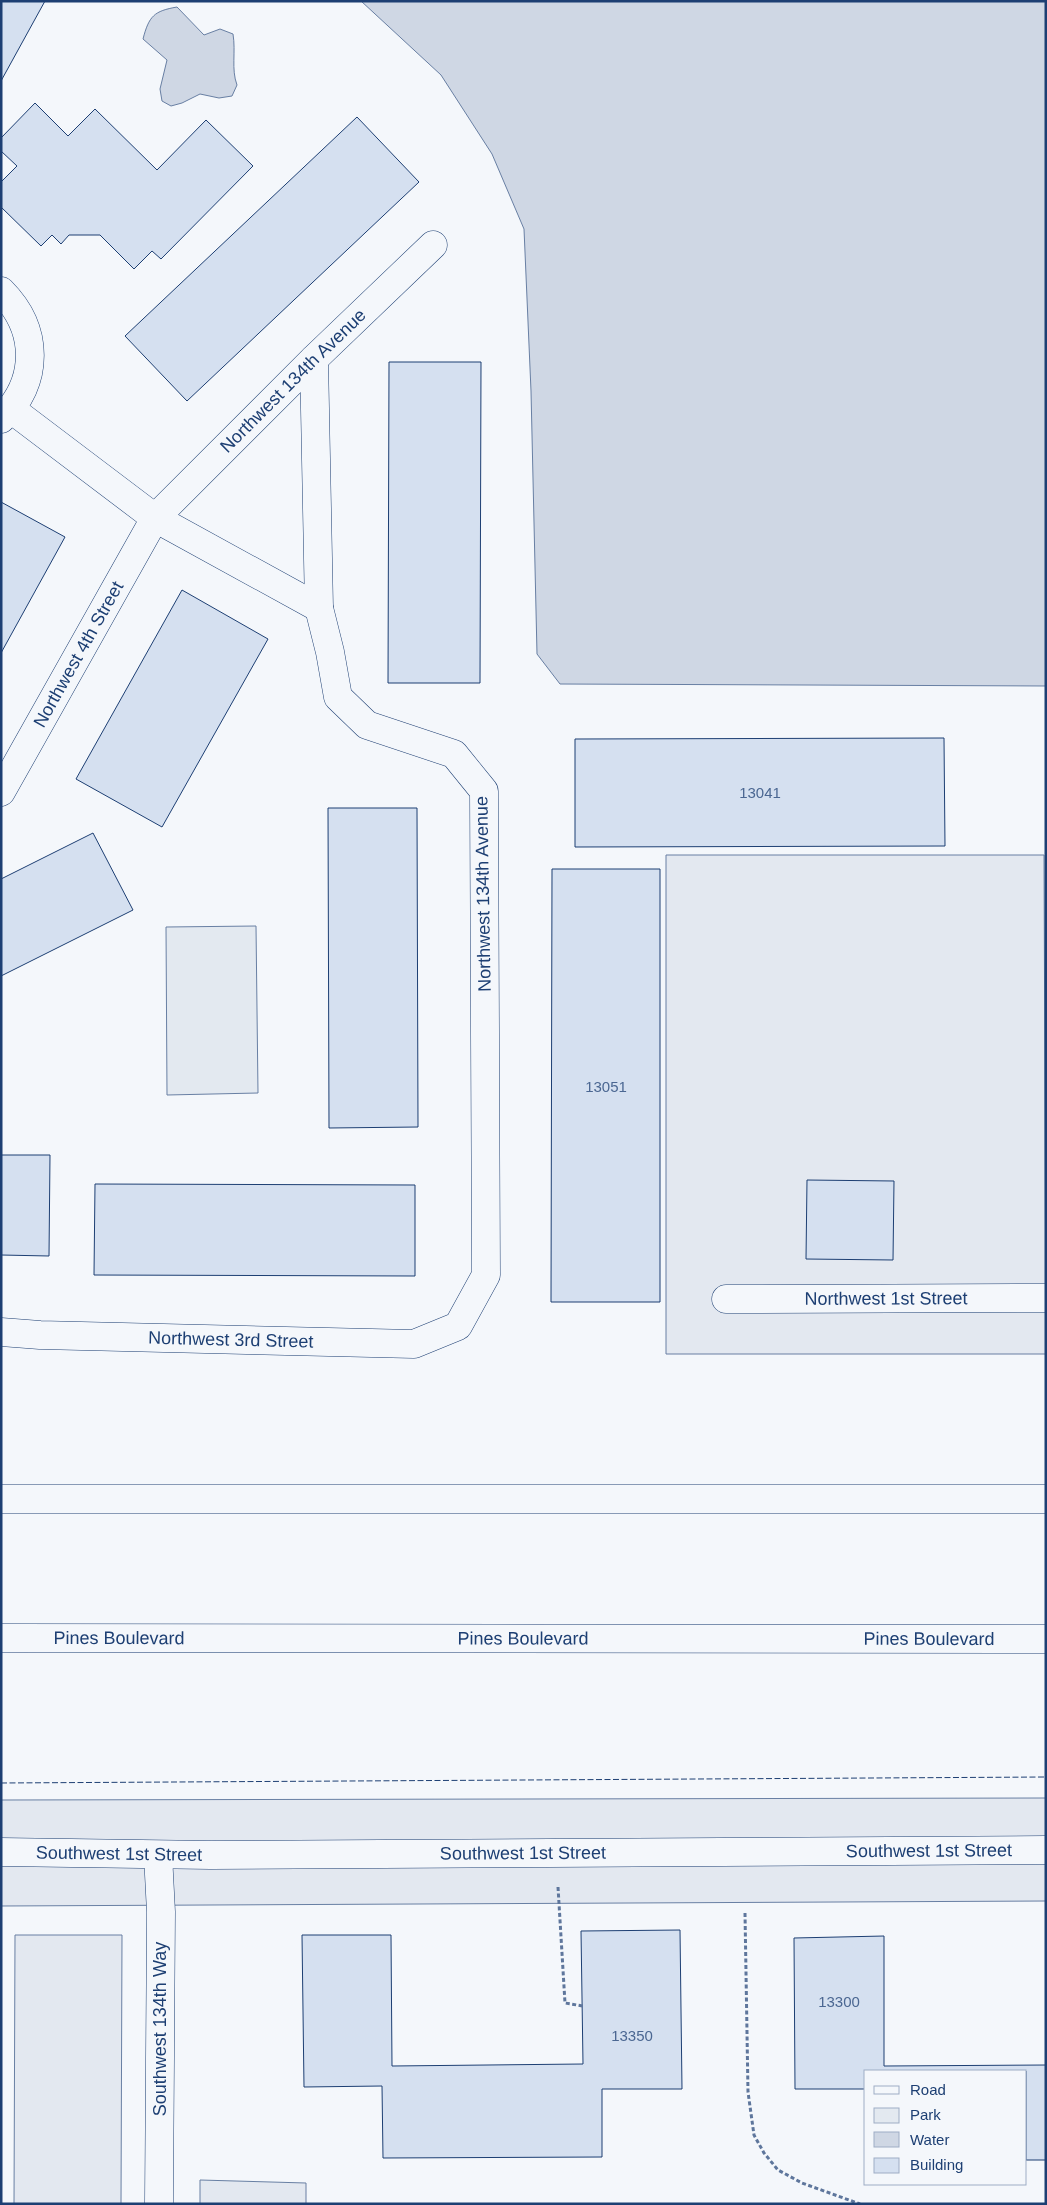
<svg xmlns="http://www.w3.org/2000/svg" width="1047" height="2205" font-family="Helvetica,sans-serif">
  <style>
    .green { fill: #e3e9f0; stroke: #687fa3 }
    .parking { fill: #e3e8f0; stroke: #687fa3 }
    .water { fill: #cfd7e4; stroke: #687fa3 }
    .building { fill: #d5e0f0; stroke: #1d3f73 }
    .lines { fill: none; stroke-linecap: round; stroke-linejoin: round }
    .minor-casing { stroke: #1d3f73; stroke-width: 29 }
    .highway-casing { stroke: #1d3f73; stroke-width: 29 }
    .path { stroke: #5e769c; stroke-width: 3; stroke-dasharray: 4 2.5; stroke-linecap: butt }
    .minor { stroke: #f4f7fb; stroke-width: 28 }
    .highway { stroke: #f4f7fb; stroke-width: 28 }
    .fence { stroke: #1d3f73; stroke-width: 1; stroke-dasharray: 6 2.5; stroke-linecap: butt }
    .labels { text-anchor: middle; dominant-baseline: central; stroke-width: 4; stroke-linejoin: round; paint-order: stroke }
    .number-label { font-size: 15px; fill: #4b6792 }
    .street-label { font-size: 18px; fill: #1d3f73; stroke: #f4f7fb }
  </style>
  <rect width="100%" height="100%" fill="#f4f7fb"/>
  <polygon class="green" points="256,926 258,1093 167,1095 166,927"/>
  <g class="parking">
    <polygon points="666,855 1044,855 1046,1354 666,1354"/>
    <polygon points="1046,1798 1046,1901 1,1906 1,1800"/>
    <polygon points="15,1935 122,1935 121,2204 14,2204"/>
    <polygon points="200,2180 306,2183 306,2204 200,2204"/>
  </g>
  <g class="water">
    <polygon points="361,1 1046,1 1046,686 560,684 537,654 531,391 524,229 492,154 441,75"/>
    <path d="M177,7L204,35L220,29L233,34C236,52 231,69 237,85L232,96L219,98L200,94L182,103L171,106L162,101L160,89L167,60L143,39C149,16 154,11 177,7Z"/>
  </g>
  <g class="building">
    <polygon points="1,1 45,1 1,81"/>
    <polygon points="35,103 68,136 95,109 157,170 206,120 253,166 161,259 152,251 134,269 100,235 69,235 61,244 52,235 41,246 1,207 1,182 17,166 1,151 1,138"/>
    <polygon points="357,117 419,182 187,401 125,336"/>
    <polygon points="389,362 481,362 480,683 388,683"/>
    <polygon points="1,502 65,537 1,653"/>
    <polygon points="182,590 268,639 162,827 76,779"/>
    <polygon points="944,738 945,846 575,847 575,739"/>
    <polygon points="328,808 417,808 418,1127 329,1128"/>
    <polygon points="93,833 133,910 1,976 1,879"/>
    <polygon points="552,869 660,869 660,1302 551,1302"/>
    <polygon points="1,1155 50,1155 49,1256 1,1255"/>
    <polygon points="807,1180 894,1181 893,1260 806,1259"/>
    <polygon points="95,1184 415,1185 415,1276 94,1275"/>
    <polygon points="680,1930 682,2089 602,2089 602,2157 383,2158 382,2086 304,2087 302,1935 391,1935 392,2066 583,2064 581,1931"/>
    <polygon points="884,1936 884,2066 1046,2065 1046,2160 1026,2160 1026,2071 866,2071 866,2089 795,2089 794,1938"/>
  </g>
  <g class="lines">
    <defs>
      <g id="minor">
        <path d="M1,291C39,329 40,381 1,419"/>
        <polyline points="314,359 319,608"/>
        <path id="s1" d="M1,792L155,518L314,359L433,245"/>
        <path id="s2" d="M726,1299L1046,1298"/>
        <path id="s3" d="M1,1332L40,1335L414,1344L458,1326L486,1275L484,791L454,754L367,725L338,697L330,652L319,608L155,518L11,409"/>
        <path id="s4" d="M1,1852L211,1855L1046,1850"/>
        <polyline points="158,1855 161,1912 159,2204"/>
      </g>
      <g id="highway">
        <polyline points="1,1499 1046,1499"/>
        <path id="s5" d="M1,1638L1046,1639"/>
      </g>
    </defs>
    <use href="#minor" class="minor-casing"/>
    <use href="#highway" class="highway-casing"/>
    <g class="path">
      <polyline points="558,1887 565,2003 583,2006"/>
      <polyline points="745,1913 748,2092 754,2135 764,2153 778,2170 802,2183 860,2204"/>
    </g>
    <use href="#minor" class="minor"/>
    <use href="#highway" class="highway"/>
    <polyline class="fence" points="1,1783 1046,1777"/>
  </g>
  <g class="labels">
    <g class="number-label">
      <text x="760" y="792">13041</text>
      <text x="606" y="1086">13051</text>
      <text x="839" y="2001">13300</text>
      <text x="632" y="2035">13350</text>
    </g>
    <g class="street-label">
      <text stroke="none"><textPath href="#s1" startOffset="509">Northwest 134th Avenue</textPath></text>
      <text stroke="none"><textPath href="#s1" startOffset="158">Northwest 4th Street</textPath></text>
      <text transform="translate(483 894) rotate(-91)">Northwest 134th Avenue</text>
      <text stroke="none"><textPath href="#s2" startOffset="160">Northwest 1st Street</textPath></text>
      <text stroke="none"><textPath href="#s3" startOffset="230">Northwest 3rd Street</textPath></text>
      <text stroke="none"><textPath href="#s5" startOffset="118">Pines Boulevard</textPath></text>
      <text stroke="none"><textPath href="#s5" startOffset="522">Pines Boulevard</textPath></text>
      <text stroke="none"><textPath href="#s5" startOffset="928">Pines Boulevard</textPath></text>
      <text stroke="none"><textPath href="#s4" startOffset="928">Southwest 1st Street</textPath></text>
      <text stroke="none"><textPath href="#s4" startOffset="522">Southwest 1st Street</textPath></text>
      <text stroke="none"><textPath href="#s4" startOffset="118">Southwest 1st Street</textPath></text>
      <text transform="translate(160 2029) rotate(-90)">Southwest 134th Way</text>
    </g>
  </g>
  <rect width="1047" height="2205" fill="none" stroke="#1d3f73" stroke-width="5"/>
  <rect x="864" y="2070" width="162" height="115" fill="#f4f7fb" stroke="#9eadc5"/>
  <rect x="874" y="2086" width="25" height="8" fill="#f4f7fb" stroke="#9eadc5"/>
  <text x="910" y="2095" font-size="15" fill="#1d3f73">Road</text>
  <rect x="874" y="2108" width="25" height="15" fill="#e3e9f0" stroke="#9eadc5"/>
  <text x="910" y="2120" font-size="15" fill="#1d3f73">Park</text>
  <rect x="874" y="2132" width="25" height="15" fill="#cfd7e4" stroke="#9eadc5"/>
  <text x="910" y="2145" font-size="15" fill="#1d3f73">Water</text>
  <rect x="874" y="2158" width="25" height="15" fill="#d5e0f0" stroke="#9eadc5"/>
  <text x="910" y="2170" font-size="15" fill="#1d3f73">Building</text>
</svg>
